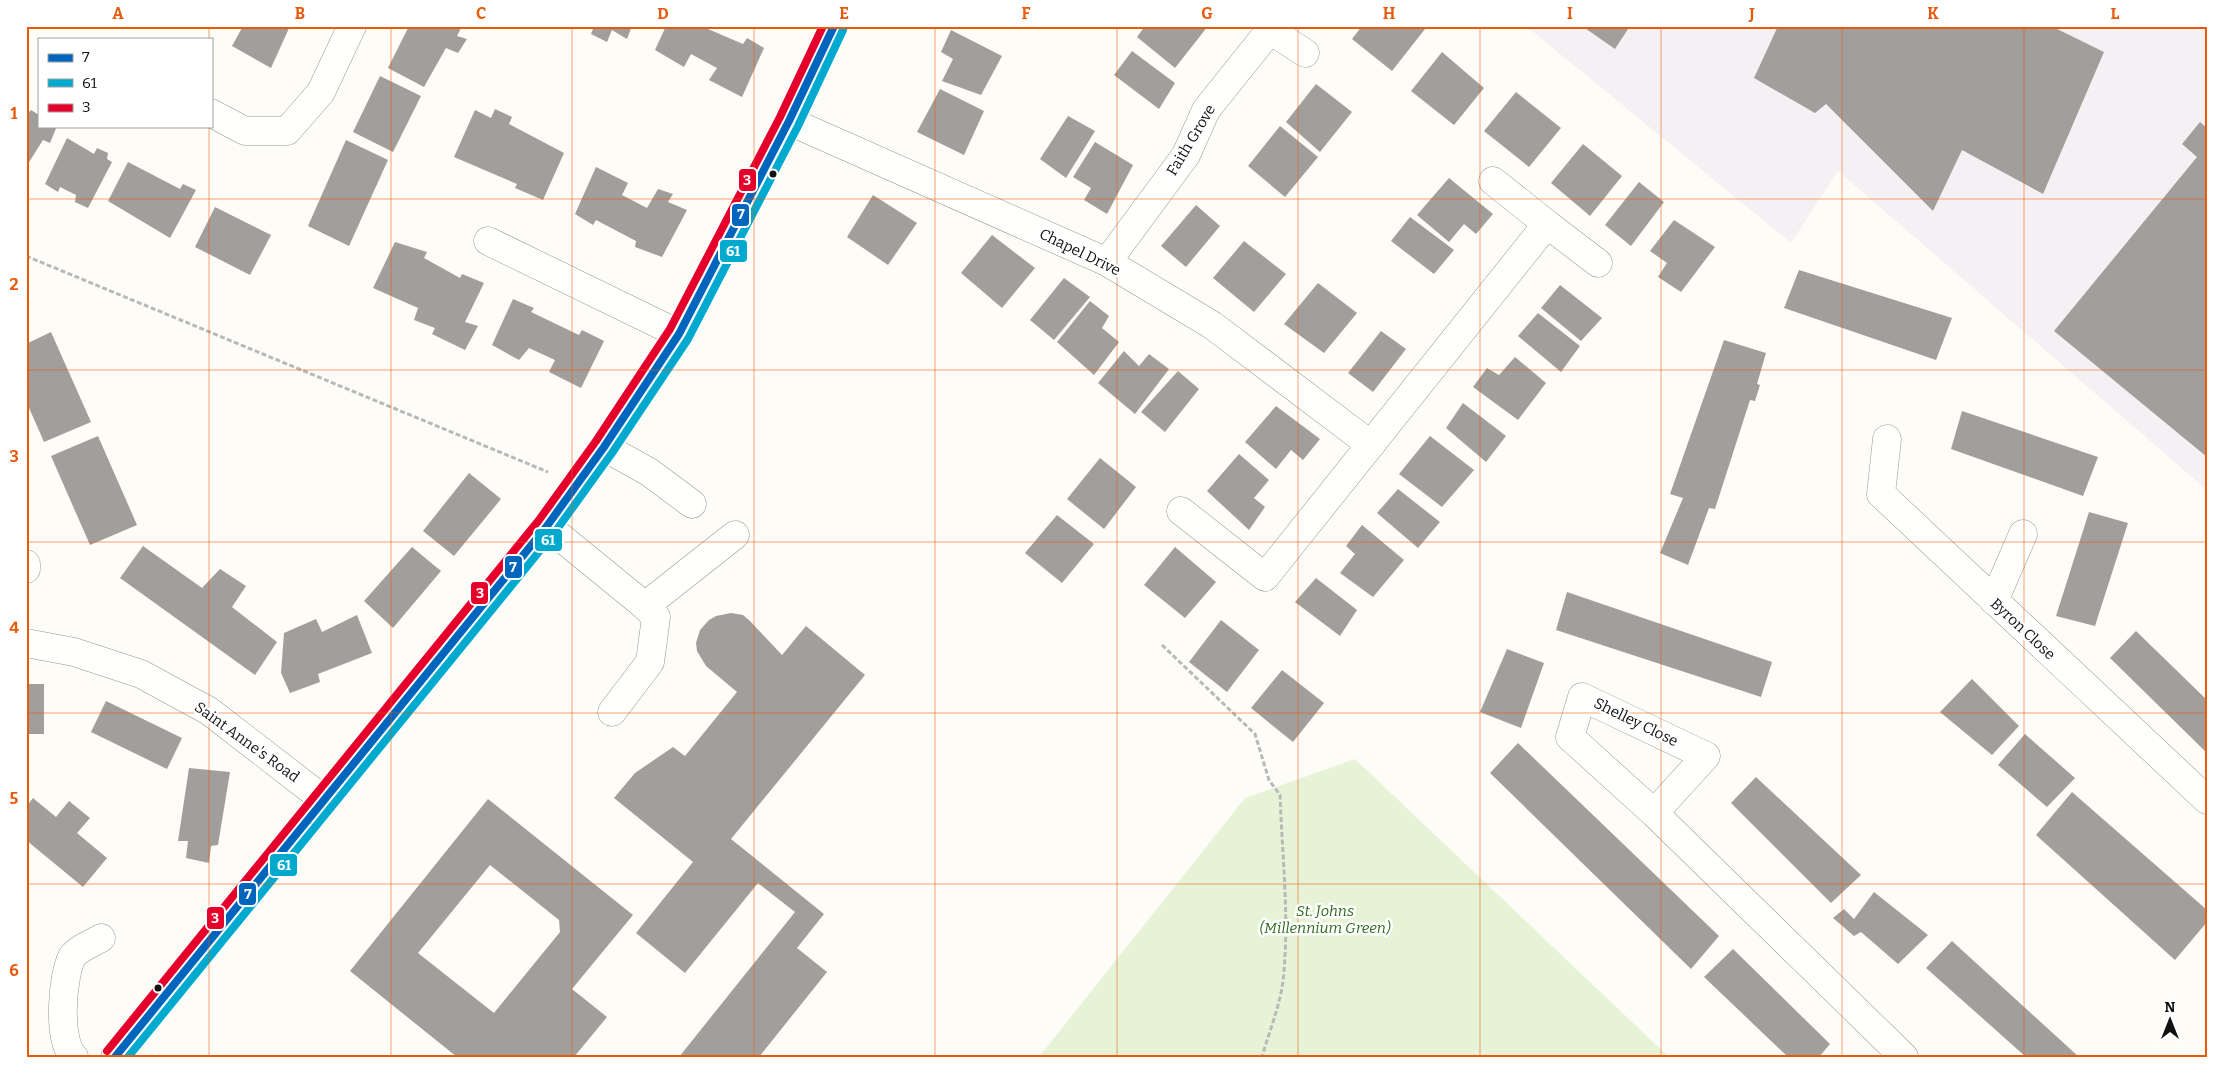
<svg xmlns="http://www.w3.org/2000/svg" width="2233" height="1083" font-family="Bitter,serif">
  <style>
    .industrial { fill: #f5f0f3 }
    .green { fill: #e7f3d7 }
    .building { fill: #a19f9c; fill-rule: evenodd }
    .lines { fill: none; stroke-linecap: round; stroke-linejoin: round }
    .minor-casing { stroke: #979795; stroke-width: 29 }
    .path { stroke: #b9b9b8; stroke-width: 3; stroke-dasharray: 5 2.5; stroke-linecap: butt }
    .minor { stroke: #fffffe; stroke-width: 28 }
    .bus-1-casing { stroke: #fff; stroke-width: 11 }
    .bus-2-casing { stroke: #fff; stroke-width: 11 }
    .bus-3-casing { stroke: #fff; stroke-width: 11 }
    .bus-1 { stroke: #0065bd; stroke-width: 8 }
    .bus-2 { stroke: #00a9ce; stroke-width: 8 }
    .bus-3 { stroke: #e4002b; stroke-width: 8 }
    .grid { fill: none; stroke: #e8590c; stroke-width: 1; stroke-opacity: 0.55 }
    .bus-dot { fill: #111; stroke: #fff; stroke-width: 2 }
    .labels { text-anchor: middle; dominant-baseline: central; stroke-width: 5; stroke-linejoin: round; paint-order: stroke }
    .street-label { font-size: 15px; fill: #111; stroke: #fff }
    .park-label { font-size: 15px; font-style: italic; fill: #2f6b1f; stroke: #fff }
    .line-badge { stroke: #fff; stroke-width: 2 }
    .badge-label { font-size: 14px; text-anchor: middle; font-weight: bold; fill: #fff }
    .neatline { fill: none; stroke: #e8590c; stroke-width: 2 }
    .grid-label { font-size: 16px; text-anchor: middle; font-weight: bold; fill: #e8590c }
  </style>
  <rect width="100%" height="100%" fill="#fdfcf7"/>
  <polygon class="industrial" points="1526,26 2207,26 2207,490 1838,171 1791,243"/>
  <polygon class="green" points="1355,759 1669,1057 1039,1057 1245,798"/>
  <g class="building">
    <polygon points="243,26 290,26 271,68 232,46"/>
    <polygon points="409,26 462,26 457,36 467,39 458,53 446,48 424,87 388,68"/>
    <polygon points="594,26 632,26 627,39 612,30 607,42 591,34"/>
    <polygon points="666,26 701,26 743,44 747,38 764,48 742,97 709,80 717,68 691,54 684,67 655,50"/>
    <polygon points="1145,26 1208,26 1175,68 1137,37"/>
    <polygon points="1362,26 1421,26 1425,29 1392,71 1352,39"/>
    <polygon points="1582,26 1630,26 1615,49"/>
    <polygon points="1778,26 2051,26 2104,52 2043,194 1962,150 1933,211 1826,104 1815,113 1754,78"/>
    <polygon points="951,30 1002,56 981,95 942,81 953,59 941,52"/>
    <polygon points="1132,51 1175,83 1159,109 1114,75"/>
    <polygon points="1442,52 1484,88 1454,125 1411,91"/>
    <polygon points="380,76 421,96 393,152 353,132"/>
    <polygon points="1316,84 1352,112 1320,152 1286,122"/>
    <polygon points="940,89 984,111 964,155 917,132"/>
    <polygon points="1516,92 1561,128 1529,167 1484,131"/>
    <polygon points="495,109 512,117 509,124 564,153 543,200 515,188 517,184 454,157 475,110 491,118"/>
    <polygon points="31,110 39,115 39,126 57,126 50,143 43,140 26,167 26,115"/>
    <polygon points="1068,116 1095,131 1066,178 1040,159"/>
    <polygon points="2200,122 2207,128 2207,457 2054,331 2197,157 2182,144"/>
    <polygon points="1280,126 1318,157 1285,197 1248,166"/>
    <polygon points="67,138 94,154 97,148 108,153 107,159 112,162 88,208 75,202 76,195 60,187 58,192 45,184"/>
    <polygon points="346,140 388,160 349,246 308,226"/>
    <polygon points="1095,142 1133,165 1107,214 1084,200 1091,188 1073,177"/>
    <polygon points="1583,144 1622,176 1590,216 1551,183"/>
    <polygon points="128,162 180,189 183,184 196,190 170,238 108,201"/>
    <polygon points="596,167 628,183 622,195 647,208 658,189 673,194 668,202 687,210 662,257 635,247 636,241 596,220 593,225 575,214"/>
    <polygon points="1449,178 1493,214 1476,234 1464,224 1449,242 1417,215"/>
    <polygon points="1639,182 1664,202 1631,246 1605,225"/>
    <polygon points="873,195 917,223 888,265 847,237"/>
    <polygon points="1196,205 1220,226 1186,267 1161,246"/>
    <polygon points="215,207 271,235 250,275 195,247"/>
    <polygon points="1410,217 1454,250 1434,274 1391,241"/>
    <polygon points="1674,220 1715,247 1681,292 1658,277 1667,263 1650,251"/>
    <polygon points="992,235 1035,268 1002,308 961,273"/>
    <polygon points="1244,241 1286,274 1254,312 1213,278"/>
    <polygon points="395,242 427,252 424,258 460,278 462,274 484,283 465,322 478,326 465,350 432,334 435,328 414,320 418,308 373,288"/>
    <polygon points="1799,270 1952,318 1936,360 1784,308"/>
    <polygon points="1064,278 1090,297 1054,340 1030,320"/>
    <polygon points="1318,283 1357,313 1324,353 1284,324"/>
    <polygon points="1560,285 1602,318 1581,341 1541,308"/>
    <polygon points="513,299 534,308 531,312 579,335 582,330 604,341 581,388 549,372 555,360 529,348 519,360 492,345"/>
    <polygon points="1090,301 1109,316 1102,328 1119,342 1094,375 1057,342"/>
    <polygon points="1538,313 1580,346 1561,372 1518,336"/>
    <polygon points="1381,331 1406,349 1373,392 1348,373"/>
    <polygon points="51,332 91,422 44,442 26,401 26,344"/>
    <polygon points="1724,340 1766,353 1757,384 1760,385 1755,401 1750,400 1715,509 1709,508 1688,565 1660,553 1683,498 1670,494"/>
    <polygon points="1124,351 1139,366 1149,354 1169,369 1135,414 1098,383"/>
    <polygon points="1515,357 1546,383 1518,420 1473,387 1487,368 1499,375"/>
    <polygon points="1178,371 1199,389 1165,432 1141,412"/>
    <polygon points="1463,403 1506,436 1486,462 1446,428"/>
    <polygon points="1276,406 1320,439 1303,460 1291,450 1276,469 1245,442"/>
    <polygon points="1962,411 2098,457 2083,496 1951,449"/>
    <polygon points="98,436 137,525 90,545 51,456"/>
    <polygon points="1430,436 1474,470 1442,507 1399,474"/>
    <polygon points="1239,454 1269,480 1254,498 1265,507 1249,530 1207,491"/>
    <polygon points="1100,458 1136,487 1104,529 1067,499"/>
    <polygon points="469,473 501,499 454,556 423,531"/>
    <polygon points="1398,489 1440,522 1418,548 1377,513"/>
    <polygon points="2089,512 2128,523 2095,626 2056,616"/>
    <polygon points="1057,515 1094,544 1062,583 1025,553"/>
    <polygon points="1362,525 1404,560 1373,597 1340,573 1355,554 1346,546"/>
    <polygon points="143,546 202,588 220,569 246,586 232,607 277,642 255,675 120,578"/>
    <polygon points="412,547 441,571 393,628 364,601"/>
    <polygon points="1175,547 1216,582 1185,618 1144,585"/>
    <polygon points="1316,578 1357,610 1340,636 1295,602"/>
    <polygon points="1567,592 1772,662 1761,697 1556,630"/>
    <polygon points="731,613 743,615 750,621 782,655 806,626 865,675 731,839 824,914 797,948 827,972 759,1057 679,1057 795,912 758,883 685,973 636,933 693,862 614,798 635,773 673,747 685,756 737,692 706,666 697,651 696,643 700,630 709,620 716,616"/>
    <polygon points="357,615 372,653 318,674 320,682 290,693 281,673 284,633 316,619 322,632"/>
    <polygon points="1221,620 1259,650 1227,692 1189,662"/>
    <polygon points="2136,631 2207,700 2207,753 2110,658"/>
    <polygon points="1507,649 1544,663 1521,728 1480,712"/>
    <polygon points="1282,670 1324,703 1293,742 1251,708"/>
    <polygon points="1972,679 2019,726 1992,755 1940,712"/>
    <rect x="26" y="684" width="18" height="50"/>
    <polygon points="106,701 182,738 167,769 91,732"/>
    <polygon points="2025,734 2075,778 2047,807 1998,765"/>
    <polygon points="1518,743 1719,936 1691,969 1490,773"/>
    <polygon points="189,768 230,772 218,845 211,846 209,863 186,858 188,841 178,841"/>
    <polygon points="1756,777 1861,875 1831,903 1731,803"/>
    <polygon points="2072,792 2207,910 2207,922 2175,960 2036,835"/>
    <polygon points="33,798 56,817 69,801 90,818 77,833 107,858 83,887 26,840 26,807"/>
    <path d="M488,799L633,915L572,989L607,1017L574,1057H457L350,971ZM490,865L559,920L560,932L494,1013L418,953Z"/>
    <polygon points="1874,892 1928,935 1898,964 1861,932 1854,936 1833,918 1844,909 1854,919"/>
    <polygon points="1952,941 2079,1057 2026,1057 1926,968"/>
    <polygon points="1733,949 1830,1044 1819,1057 1788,1057 1704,977"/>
  </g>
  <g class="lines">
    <defs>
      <g id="minor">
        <polyline points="211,113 245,131 287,131 321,92 352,26"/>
        <polyline points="789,121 1107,262 1212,325 1371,445"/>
        <polyline points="1547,224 1598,263"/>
        <polyline points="488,241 679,334"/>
        <polyline points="1107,262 1186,155 1206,110 1270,30 1305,53"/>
        <polyline points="1887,439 1881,494 2207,800"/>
        <polyline points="604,447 649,472 692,504"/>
        <polyline points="1181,511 1265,577 1547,224 1493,181"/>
        <polyline points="547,526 645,606 656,617 650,662 612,712"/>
        <polyline points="26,564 26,569"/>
        <polyline points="1994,601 2023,534"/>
        <polyline points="645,606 735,535"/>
        <polyline points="26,643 74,652 141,674 209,711 323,799"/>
        <polyline points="1654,813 1706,756 1582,697 1570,737 1654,813 1904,1057"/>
        <path d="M74,1057C57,1041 62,977 72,957C77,949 93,943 101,938"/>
        <polyline points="115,1057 547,526 604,447 679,334 789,121 834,26"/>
      </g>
    </defs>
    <use href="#minor" class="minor-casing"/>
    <g class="path">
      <polyline points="26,256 548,472"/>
      <path d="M1162,645L1255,734L1269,780L1280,795C1282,853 1289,913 1284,971C1282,1002 1270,1028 1262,1057"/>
    </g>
    <use href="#minor" class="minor"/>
    <defs>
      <polyline id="bus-1" points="115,1057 547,526 604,447 679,334 789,121 834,26"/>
      <polyline id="bus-2" points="128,1057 555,532 612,453 688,339 798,126 843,30"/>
      <polyline id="bus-3" points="107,1051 539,520 596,441 670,329 780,117 823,26"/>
    </defs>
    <use href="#bus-1" class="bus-1-casing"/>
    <use href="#bus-2" class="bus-2-casing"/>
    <use href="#bus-3" class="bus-3-casing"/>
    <use href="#bus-1" class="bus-1"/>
    <use href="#bus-2" class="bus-2"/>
    <use href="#bus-3" class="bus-3"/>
  </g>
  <path class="grid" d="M209,26V39M391,26V1057M572,26V1057M754,26V1057M935,26V1057M1117,26V1057M1298,26V1057M1480,26V1057M1661,26V1057M1842,26V1057M2024,26V1057M209,126V1057M26,199H2207M26,370H2207M26,542H2207M26,713H2207M26,884H2207"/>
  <g class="bus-dot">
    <circle cx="773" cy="174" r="4.5"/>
    <circle cx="158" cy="988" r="4.5"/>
  </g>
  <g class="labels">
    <g class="street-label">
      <text transform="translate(1191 140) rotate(-59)">Faith Grove</text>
      <text transform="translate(1080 252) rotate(26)">Chapel Drive</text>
      <text transform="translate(2023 629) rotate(43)">Byron Close</text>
      <text transform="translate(1636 722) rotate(26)">Shelley Close</text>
      <text transform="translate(247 742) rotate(36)">Saint Anne's Road</text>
    </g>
    <g class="park-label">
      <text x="1325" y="911">St. Johns<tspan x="1325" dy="17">(Millennium Green)</tspan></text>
    </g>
  </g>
  <g class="line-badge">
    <rect x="738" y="168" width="19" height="24" rx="5" fill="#e4002b"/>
    <rect x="731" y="203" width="19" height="24" rx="5" fill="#0065bd"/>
    <rect x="719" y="239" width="29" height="24" rx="5" fill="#00a9ce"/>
    <rect x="534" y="528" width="29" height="24" rx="5" fill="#00a9ce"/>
    <rect x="504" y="555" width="19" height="24" rx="5" fill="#0065bd"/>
    <rect x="470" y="581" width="19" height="24" rx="5" fill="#e4002b"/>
    <rect x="269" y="853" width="29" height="24" rx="5" fill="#00a9ce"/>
    <rect x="238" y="882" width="19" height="24" rx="5" fill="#0065bd"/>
    <rect x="206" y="906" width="19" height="24" rx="5" fill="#e4002b"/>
  </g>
  <g class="badge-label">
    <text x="747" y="185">3</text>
    <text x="741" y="219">7</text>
    <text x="733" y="256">61</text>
    <text x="548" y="545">61</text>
    <text x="513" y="572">7</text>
    <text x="480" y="598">3</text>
    <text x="284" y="870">61</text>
    <text x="248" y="899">7</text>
    <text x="215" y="923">3</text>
  </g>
  <rect width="2233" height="1083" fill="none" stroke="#ffffff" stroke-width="55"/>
  <rect x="38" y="38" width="175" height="90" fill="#ffffff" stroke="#a0a0a0"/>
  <rect x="48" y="54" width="25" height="8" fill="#0065bd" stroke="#a0a0a0"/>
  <text x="82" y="62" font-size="15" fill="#111111">7</text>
  <rect x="48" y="79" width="25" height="8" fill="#00a9ce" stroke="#a0a0a0"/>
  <text x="82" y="88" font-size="15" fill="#111111">61</text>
  <rect x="48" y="104" width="25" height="8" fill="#e4002b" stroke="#a0a0a0"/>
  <text x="82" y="112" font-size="15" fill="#111111">3</text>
  <g transform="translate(2170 1020)" stroke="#ffffff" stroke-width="4" paint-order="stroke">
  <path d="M0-4L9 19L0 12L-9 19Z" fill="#111111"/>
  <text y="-8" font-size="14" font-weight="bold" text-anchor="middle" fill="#111111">N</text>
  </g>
  <rect x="28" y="28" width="2178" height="1028" class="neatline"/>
  <g class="grid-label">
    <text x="118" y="19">A</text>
    <text x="300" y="19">B</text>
    <text x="481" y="19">C</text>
    <text x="663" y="19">D</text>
    <text x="844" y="19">E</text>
    <text x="1026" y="19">F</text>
    <text x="1207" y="19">G</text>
    <text x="1389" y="19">H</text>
    <text x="1570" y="19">I</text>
    <text x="1752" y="19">J</text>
    <text x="1933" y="19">K</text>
    <text x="2115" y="19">L</text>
    <text x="14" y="119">1</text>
    <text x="14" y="290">2</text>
    <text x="14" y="462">3</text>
    <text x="14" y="633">4</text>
    <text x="14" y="804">5</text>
    <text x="14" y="976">6</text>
  </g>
</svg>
